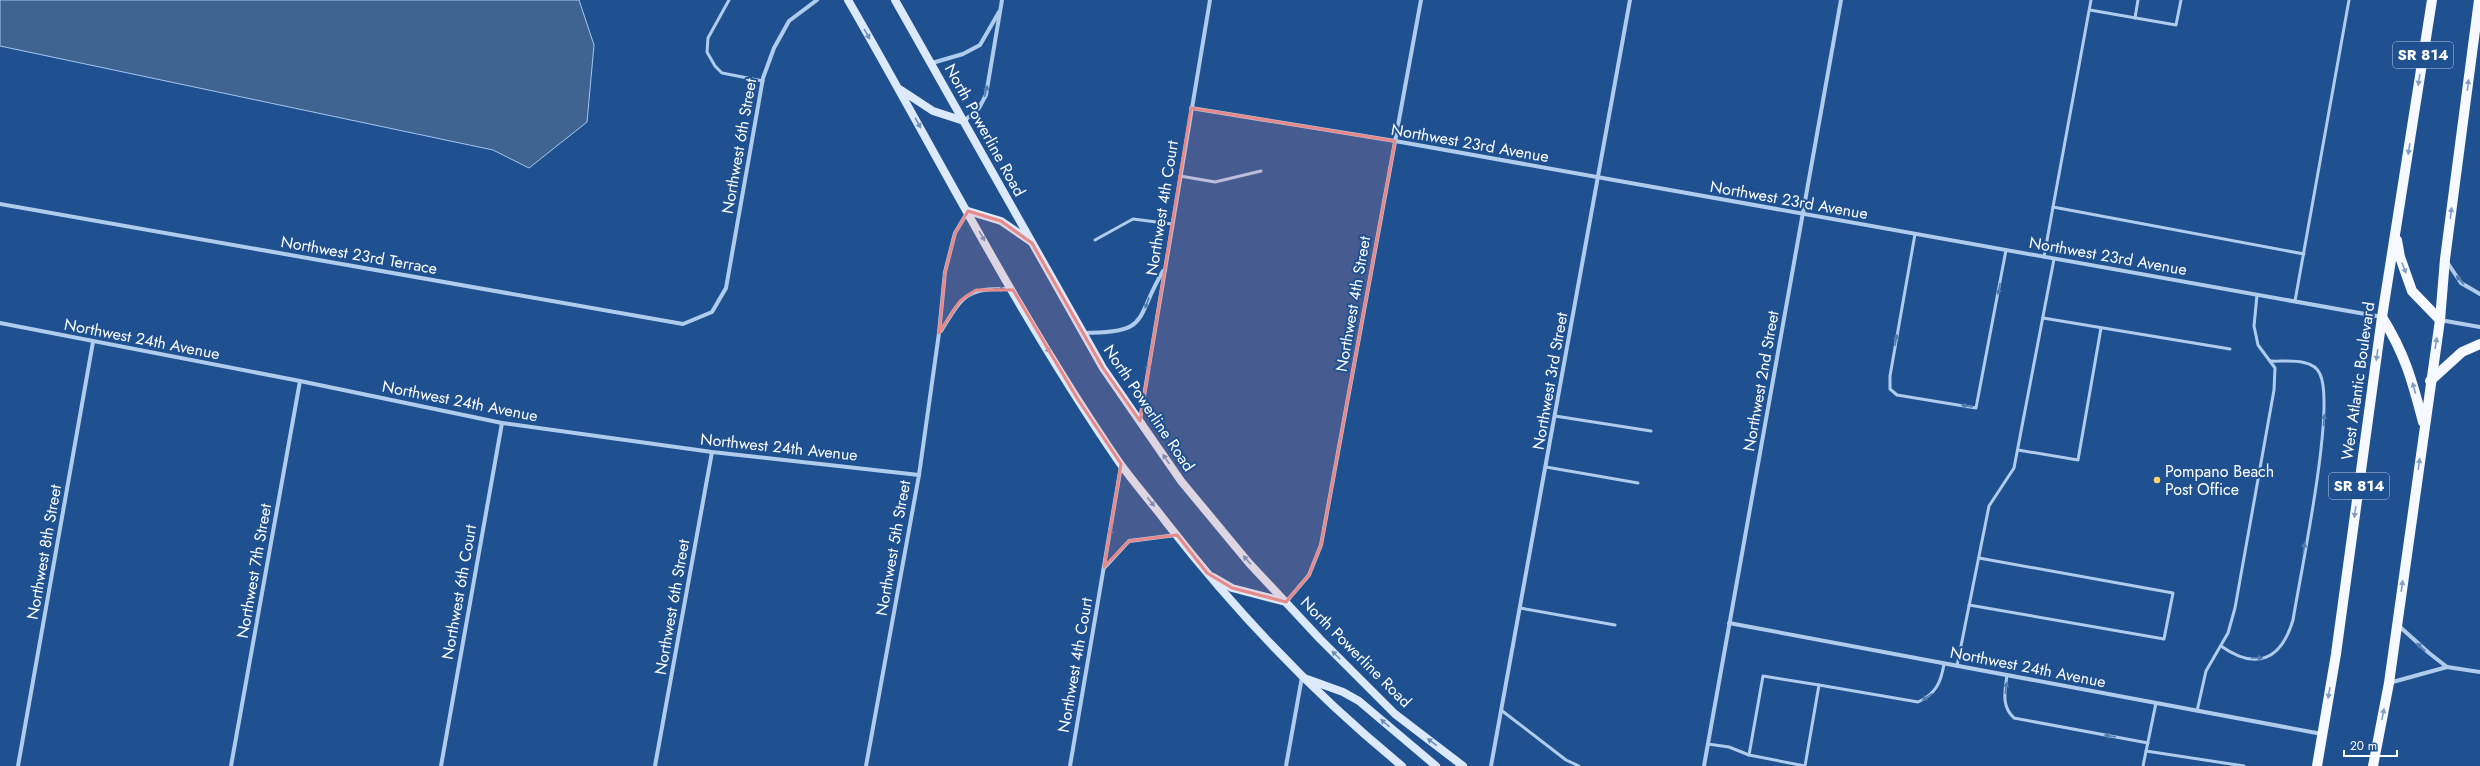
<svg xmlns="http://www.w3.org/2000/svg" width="2480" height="766" font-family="Jost,sans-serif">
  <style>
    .water { fill: #406492; stroke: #a3c6ef }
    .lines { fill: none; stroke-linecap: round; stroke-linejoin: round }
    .lane { stroke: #afcced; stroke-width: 3 }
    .street { stroke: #afcced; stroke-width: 4 }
    .secondary { stroke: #dce9fa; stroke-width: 8 }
    .primary { stroke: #f6f9ff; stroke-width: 10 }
    .oneway { fill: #6b8ebb }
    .oneway2 { fill: #809dc2 }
    .oneway3 { fill: #517cb1 }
    .marked { fill: #e88989; fill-opacity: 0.2; stroke: #e88989; stroke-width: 3; stroke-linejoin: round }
    .poi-dot { fill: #fcd36f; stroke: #1f5191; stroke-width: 1.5 }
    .labels { text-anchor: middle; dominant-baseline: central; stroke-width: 4; stroke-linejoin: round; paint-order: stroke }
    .shield { fill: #1f5191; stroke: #bccbde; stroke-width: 1 }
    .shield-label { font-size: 15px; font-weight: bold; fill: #fff }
    .street-label { font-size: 16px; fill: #fff; stroke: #1f5191 }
    .poi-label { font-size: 16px; fill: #fff; stroke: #1f5191; text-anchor: start }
  </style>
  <rect width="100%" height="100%" fill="#1f5191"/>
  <polygon class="water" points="0,0 579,0 594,45 587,122 529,168 493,150 0,46"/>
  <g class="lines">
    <g class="lane">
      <polyline points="729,0 708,38 707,52 715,66 722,73 763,81"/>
      <polyline points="2091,0 2053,207 2304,254"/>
      <polyline points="2090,10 2176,25 2181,0"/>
      <polyline points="2135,18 2138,0"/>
      <polyline points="1180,176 1215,182 1261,171"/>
      <polyline points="1915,234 1890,376 1890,389 1897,395 1976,408 2006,250"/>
      <polyline points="1095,240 1133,219 1172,224"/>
      <polyline points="2044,257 2053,207"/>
      <polyline points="2295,301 2349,0"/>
      <polyline points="2043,318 2230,349"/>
      <polyline points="1555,416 1651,431"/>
      <polyline points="2018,450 2078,460 2101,328"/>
      <polyline points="1546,467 1638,483"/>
      <polyline points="1969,605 2164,639 2173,593 1979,558"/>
      <polyline points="1520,608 1615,625"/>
      <path d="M2221,646C2256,671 2281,660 2293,620C2300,576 2336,407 2320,374C2313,357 2284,362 2270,361"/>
      <polyline points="1957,666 1989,506 2014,468 2054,259"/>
      <path d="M2007,675C2005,691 2001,706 2014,718L2148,743"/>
      <path d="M1819,685L1918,702C1936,694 1941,682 1944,664"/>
      <polyline points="1501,710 1566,760 1579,766"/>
      <polyline points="2197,711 2206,671 2228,633 2235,608 2274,390 2275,368 2258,345 2254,326 2257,295"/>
      <polyline points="1708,744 1729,747 1749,755"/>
      <polyline points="2146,751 2244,766"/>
      <polyline points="1805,766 1749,755 1763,676 1819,685 1805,766"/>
      <polyline points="2143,766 2156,703"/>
    </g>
    <g class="street">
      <polyline points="932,63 963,54 980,45 999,12"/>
      <polyline points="1191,108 1395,141 2382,317"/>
      <polyline points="964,121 979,108 986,95 1002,0"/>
      <polyline points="0,204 683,324 712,312 726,288 763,78 774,48 789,21 817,0"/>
      <polyline points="2447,262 2461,283 2480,294"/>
      <polyline points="2440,320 2480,327"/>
      <polyline points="0,323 300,381 502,423 712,452 919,475"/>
      <path d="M941,331C963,295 966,288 1010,289"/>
      <path d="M1083,333C1151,333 1134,320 1163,271"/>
      <polyline points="1140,420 1210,0"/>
      <polyline points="1105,567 1129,541 1176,535"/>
      <polyline points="1286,602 1309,575 1321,545 1421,0"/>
      <polyline points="1729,623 2322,734"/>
      <polyline points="2399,626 2429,653 2447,667"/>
      <polyline points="2389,683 2447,667 2480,672"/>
      <polyline points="18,766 93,342"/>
      <polyline points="231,766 300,381"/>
      <polyline points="441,766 502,423"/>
      <polyline points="655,766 712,452"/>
      <polyline points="866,766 919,475 939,333 945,272 955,233 967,213"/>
      <polyline points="1070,766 1121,466"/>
      <polyline points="1286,766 1302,677"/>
      <polyline points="1491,766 1630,0"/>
      <polyline points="1704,766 1841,0"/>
    </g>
    <g class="secondary">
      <path d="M848,0C937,154 1018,315 1119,462C1134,483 1151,502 1166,522C1236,612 1314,694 1402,766"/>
      <polyline points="895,0 1103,368 1181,481 1249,563 1320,639 1395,714 1463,766"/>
      <polyline points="901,90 933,111 964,121"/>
      <polyline points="968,211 1001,221 1030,241"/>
      <polyline points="1213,577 1232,588 1286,602"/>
      <polyline points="1307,679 1343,692 1359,701 1436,766"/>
    </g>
    <g class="primary">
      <polyline points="2397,240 2400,257 2412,291 2440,320"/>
      <path d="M2382,317C2405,354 2412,380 2423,422"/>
      <polyline points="2430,381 2462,352 2480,344"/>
      <polyline points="2317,766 2336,654 2382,317 2432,0"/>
      <polyline points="2373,766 2389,683 2440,320 2445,259 2479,0"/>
    </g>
  </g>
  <defs><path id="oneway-solid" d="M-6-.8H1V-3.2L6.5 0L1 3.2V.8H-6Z"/></defs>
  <g class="oneway">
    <use href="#oneway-solid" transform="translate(867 34) rotate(60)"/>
    <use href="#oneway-solid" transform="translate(918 123) rotate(61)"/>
    <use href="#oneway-solid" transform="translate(982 236) rotate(60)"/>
    <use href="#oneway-solid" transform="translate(1047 348) rotate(59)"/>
    <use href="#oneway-solid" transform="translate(1166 459) rotate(-124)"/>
    <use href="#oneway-solid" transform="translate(1151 502) rotate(52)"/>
    <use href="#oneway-solid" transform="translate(1247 560) rotate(-131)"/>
    <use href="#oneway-solid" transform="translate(1336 655) rotate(-135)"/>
    <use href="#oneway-solid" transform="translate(1385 723) rotate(-140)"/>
    <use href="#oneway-solid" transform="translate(1432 742) rotate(-143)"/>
  </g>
  <g class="oneway2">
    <use href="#oneway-solid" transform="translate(2419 80) rotate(99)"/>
    <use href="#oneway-solid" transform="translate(2468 85) rotate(-83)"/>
    <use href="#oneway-solid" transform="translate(2409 149) rotate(99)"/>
    <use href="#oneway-solid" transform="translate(2451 213) rotate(-83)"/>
    <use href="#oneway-solid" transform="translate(2404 268) rotate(69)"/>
    <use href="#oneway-solid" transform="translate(2436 343) rotate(-81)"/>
    <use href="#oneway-solid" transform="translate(2377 355) rotate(98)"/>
    <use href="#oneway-solid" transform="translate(2414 388) rotate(-105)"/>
    <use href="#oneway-solid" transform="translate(2419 464) rotate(-82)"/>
    <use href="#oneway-solid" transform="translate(2355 512) rotate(98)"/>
    <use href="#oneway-solid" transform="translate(2402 586) rotate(-82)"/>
    <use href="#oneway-solid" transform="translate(2329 693) rotate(100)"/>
    <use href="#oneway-solid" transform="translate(2383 714) rotate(-79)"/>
  </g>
  <g class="oneway3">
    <use href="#oneway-solid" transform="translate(986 91) rotate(-76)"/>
    <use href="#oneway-solid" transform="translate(945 273) rotate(99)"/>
    <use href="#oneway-solid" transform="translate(2460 280) rotate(-131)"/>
    <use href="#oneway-solid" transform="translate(999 289) rotate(2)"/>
    <use href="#oneway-solid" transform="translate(1999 289) rotate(101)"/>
    <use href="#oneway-solid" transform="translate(1147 303) rotate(110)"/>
    <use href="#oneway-solid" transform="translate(1896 340) rotate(-80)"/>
    <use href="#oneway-solid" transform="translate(1148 369) rotate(-81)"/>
    <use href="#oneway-solid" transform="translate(1967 406) rotate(-171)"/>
    <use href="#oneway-solid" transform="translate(2324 420) rotate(-85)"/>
    <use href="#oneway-solid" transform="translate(1111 530) rotate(100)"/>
    <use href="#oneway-solid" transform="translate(2304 548) rotate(-81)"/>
    <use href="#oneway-solid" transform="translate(2421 647) rotate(-137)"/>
    <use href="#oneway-solid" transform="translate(2257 658) rotate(1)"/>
    <use href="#oneway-solid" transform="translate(2006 688) rotate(-83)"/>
    <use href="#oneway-solid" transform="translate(1927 697) rotate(145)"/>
    <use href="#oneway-solid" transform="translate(2110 736) rotate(-170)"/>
  </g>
  <path class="marked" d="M1191,108L1395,141L1321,545L1309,575L1286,602L1232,588L1207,573L1177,535L1129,541L1104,567L1121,464L1077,398L1013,290H976L960,301L939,333L945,272L955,233L968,211L1001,221L1032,243L1103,368L1140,421Z"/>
  <circle class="poi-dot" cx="2157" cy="480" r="4"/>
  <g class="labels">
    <g class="shield">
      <rect x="2393" y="42" width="60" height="26" rx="3"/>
      <rect x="2329" y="473" width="60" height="26" rx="3"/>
    </g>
    <g class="shield-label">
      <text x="2423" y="55">SR 814</text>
      <text x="2359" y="486">SR 814</text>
    </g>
    <g class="street-label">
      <text transform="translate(985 130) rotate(61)">North Powerline Road</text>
      <text transform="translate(1470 143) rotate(10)">Northwest 23rd Avenue</text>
      <text transform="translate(739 146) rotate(-80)">Northwest 6th Street</text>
      <text transform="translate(1789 200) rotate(10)">Northwest 23rd Avenue</text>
      <text transform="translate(1162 208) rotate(-81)">Northwest 4th Court</text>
      <text transform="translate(359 255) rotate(10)">Northwest 23rd Terrace</text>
      <text transform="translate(2108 256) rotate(10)">Northwest 23rd Avenue</text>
      <text transform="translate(1353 304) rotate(-80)">Northwest 4th Street</text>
      <text transform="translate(142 339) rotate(11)">Northwest 24th Avenue</text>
      <text transform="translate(1550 381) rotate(-80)">Northwest 3rd Street</text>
      <text transform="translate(1761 381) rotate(-80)">Northwest 2nd Street</text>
      <text transform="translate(2358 381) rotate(-82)">West Atlantic Boulevard</text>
      <text transform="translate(460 401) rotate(11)">Northwest 24th Avenue</text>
      <text transform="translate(1149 408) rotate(56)">North Powerline Road</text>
      <text transform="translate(779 447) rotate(6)">Northwest 24th Avenue</text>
      <text transform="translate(893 548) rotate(-80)">Northwest 5th Street</text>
      <text transform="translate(44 552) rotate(-80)">Northwest 8th Street</text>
      <text transform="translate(254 571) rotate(-80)">Northwest 7th Street</text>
      <text transform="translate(459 592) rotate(-80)">Northwest 6th Court</text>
      <text transform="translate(672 607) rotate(-80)">Northwest 6th Street</text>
      <text transform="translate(1356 652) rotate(45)">North Powerline Road</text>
      <text transform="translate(1075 665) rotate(-80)">Northwest 4th Court</text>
      <text transform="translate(2028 667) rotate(11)">Northwest 24th Avenue</text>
    </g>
    <g class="poi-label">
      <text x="2165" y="471">Pompano Beach<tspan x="2165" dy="18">Post Office</tspan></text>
    </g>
  </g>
  <path d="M2344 750v6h53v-6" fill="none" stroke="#ffffff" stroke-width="2"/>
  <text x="2350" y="750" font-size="12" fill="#ffffff" stroke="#1f5191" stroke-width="3" paint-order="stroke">20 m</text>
</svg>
